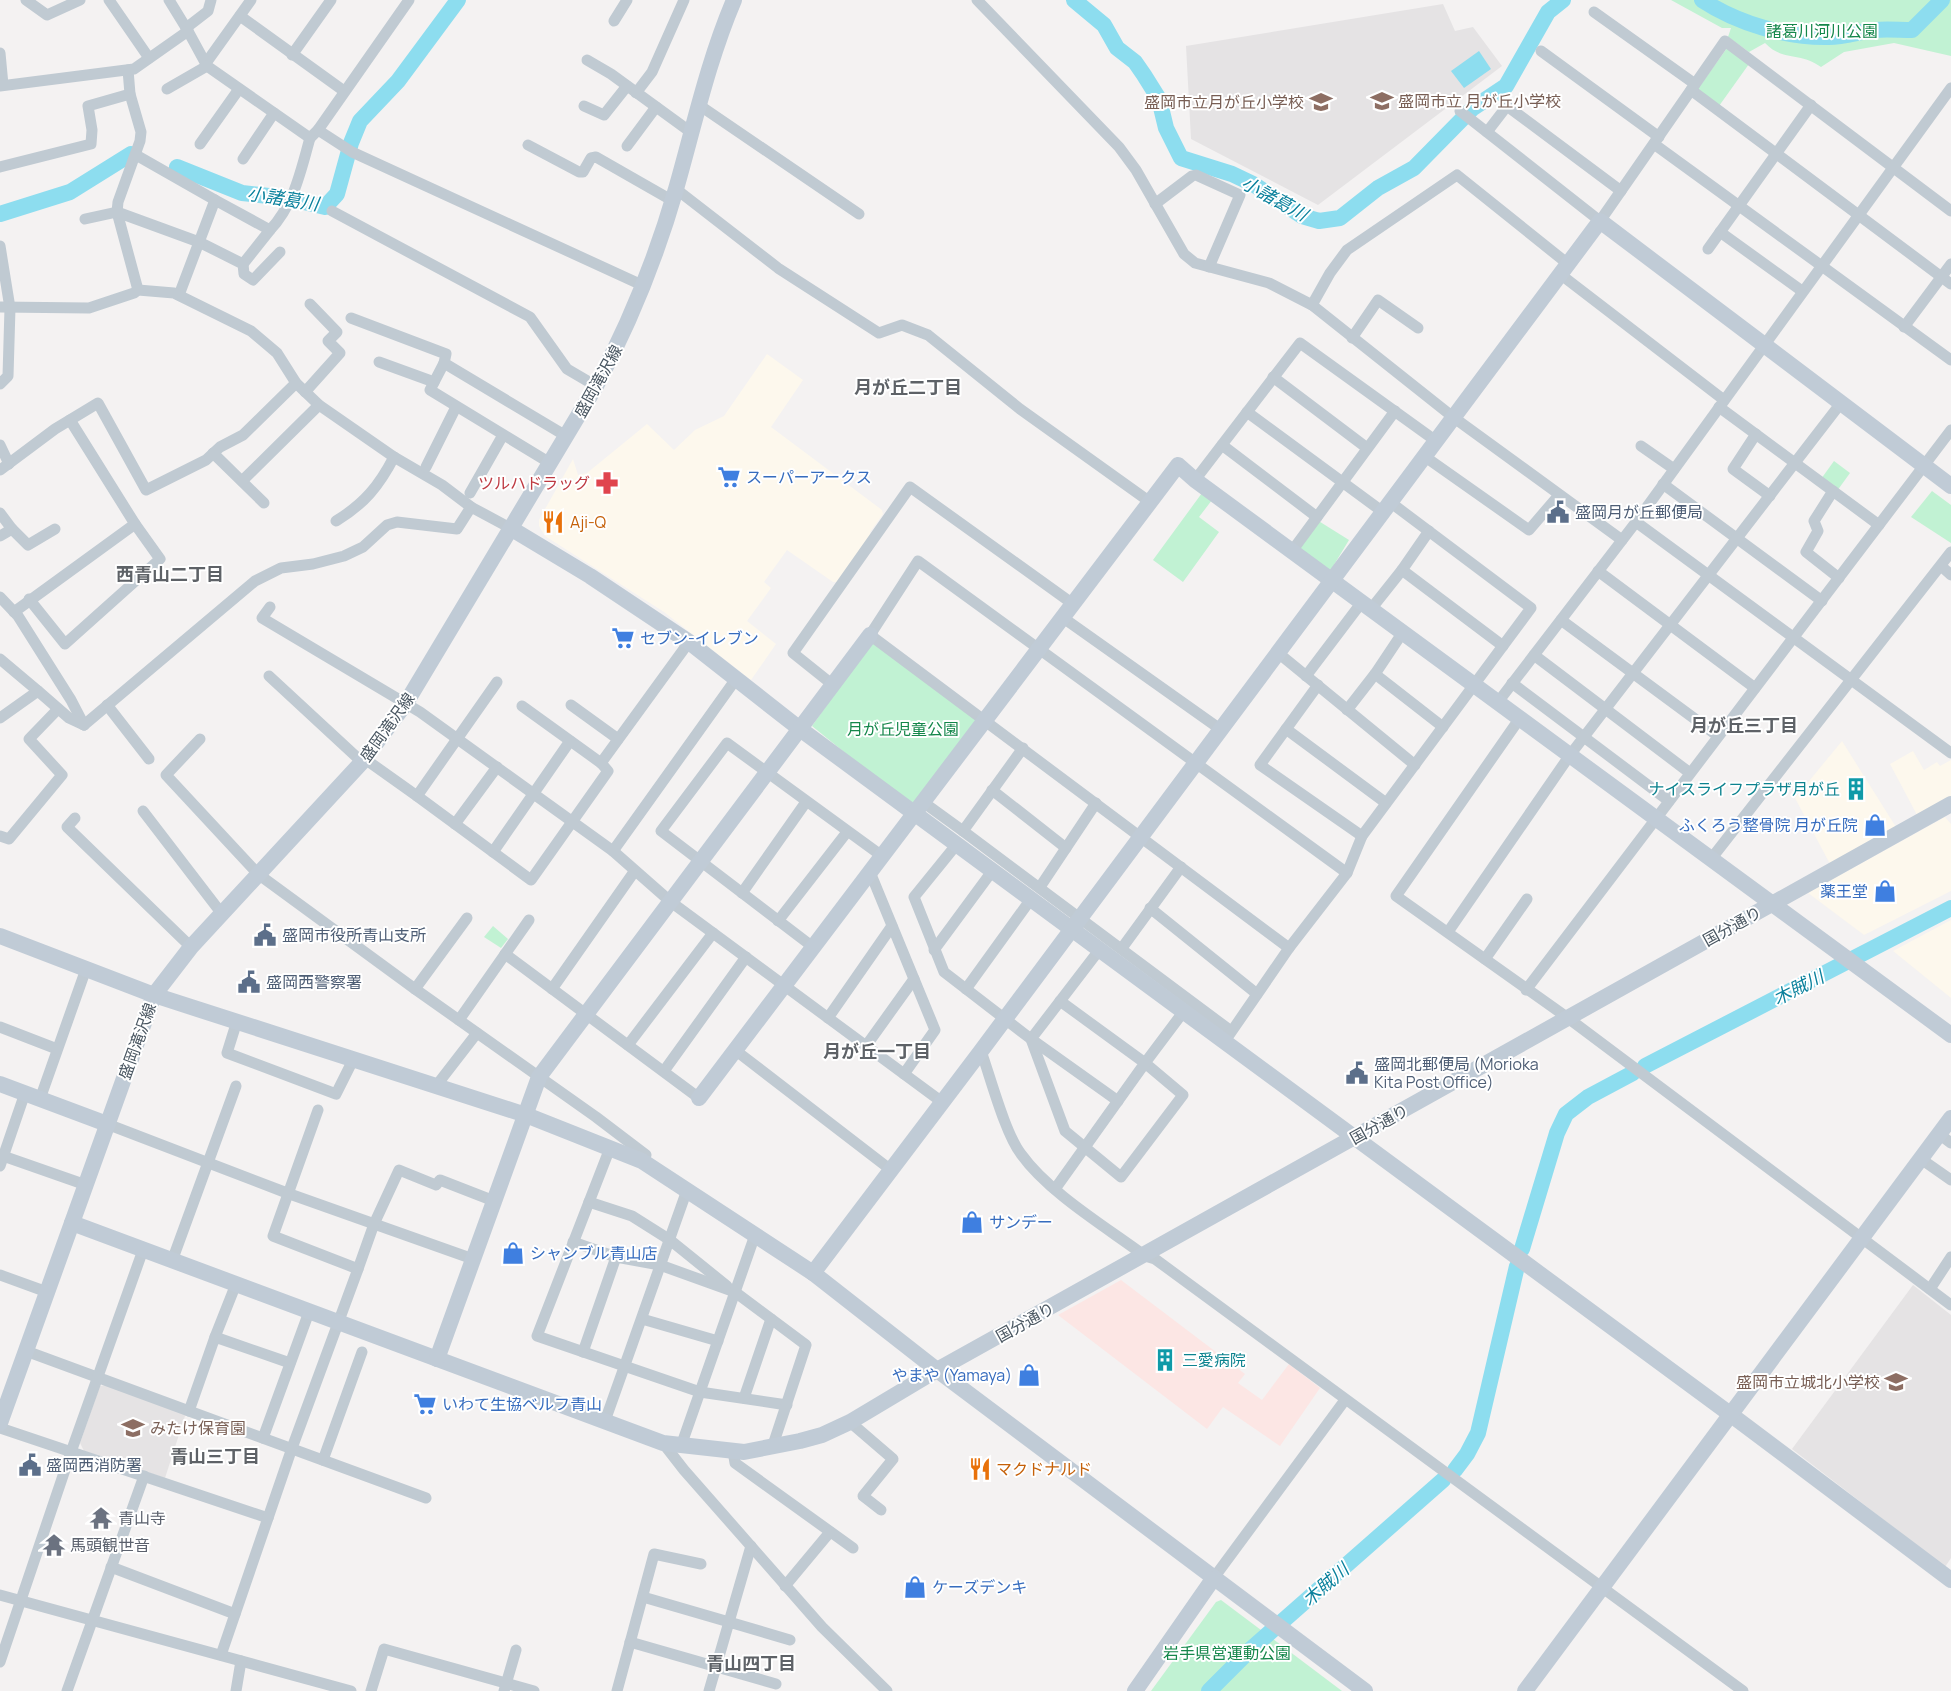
<svg xmlns="http://www.w3.org/2000/svg" width="1951" height="1691" font-family="Manrope,'Noto Sans JP',sans-serif">
  <style>
    .commercial { fill: #fdf8ed }
    .education { fill: #e5e3e4 }
    .medical { fill: #fce6e4 }
    .green { fill: #c1f2d3 }
    .water { fill: #8dddef }
    .lines { fill: none; stroke-linecap: round; stroke-linejoin: round }
    .river { stroke: #8dddef; stroke-width: 16 }
    .street { stroke: #c0cad2; stroke-width: 11 }
    .secondary { stroke: #c0cbd6; stroke-width: 16 }
    .labels { text-anchor: middle; dominant-baseline: central; stroke-width: 4; stroke-linejoin: round; paint-order: stroke }
    .park-label { font-size: 16px; fill: #15874b; stroke: #fff }
    .education-label { font-size: 16px; fill: #785e54; stroke: #fff; text-anchor: start }
    .street-label { font-size: 16px; fill: #495661; stroke: #fff }
    .shop-label { font-size: 16px; fill: #366cbe; stroke: #fff; text-anchor: start }
    .health-label { font-size: 16px; fill: #be3a42; stroke: #fff; text-anchor: end }
    .service-label { font-size: 16px; fill: #4e5e75; stroke: #fff; text-anchor: start }
    .food-label { font-size: 16px; fill: #c56008; stroke: #fff; text-anchor: start }
    .culture-label { font-size: 16px; fill: #0d838f; stroke: #fff; text-anchor: end }
    .worship-label { font-size: 16px; fill: #5b616d; stroke: #fff; text-anchor: start }
    .water-label { font-size: 18px; font-style: italic; fill: #09809c; stroke: #fff }
    .neighbourhood-label { font-size: 18px; font-weight: bold; fill: #5e6267; stroke: #fff }
  </style>
  <rect width="100%" height="100%" fill="#f4f2f2"/>
  <g class="commercial">
    <polygon points="767,354 803,380 771,427 882,510 883,514 870,532 871,538 839,582 833,582 787,550 764,582 771,588 747,621 776,644 751,680 664,612 545,536 539,526 539,520 573,459 578,475 587,473 647,424 674,450 695,430 724,416"/>
    <polygon points="1842,741 1896,827 1830,864 1795,798"/>
    <polygon points="1913,751 1924,770 1937,762 1940,766 1951,760 1951,796 1917,815 1890,764"/>
    <polygon points="1945,817 1951,824 1951,891 1864,935 1808,893"/>
    <polygon points="1951,920 1951,998 1893,951"/>
  </g>
  <g class="education">
    <polygon points="1443,4 1455,31 1473,27 1502,66 1318,205 1191,139 1186,46"/>
    <polygon points="1913,1285 1951,1315 1951,1558 1945,1567 1792,1449"/>
    <polygon points="106,1385 186,1413 165,1478 84,1451 80,1443 100,1386"/>
  </g>
  <polygon class="medical" points="1121,1280 1245,1374 1238,1383 1262,1400 1289,1364 1320,1388 1280,1446 1223,1407 1207,1429 1058,1315"/>
  <g class="green">
    <path d="M1671,0H1951V56L1894,43L1844,52L1821,67C1799,51 1783,62 1765,43L1749,52L1728,37L1731,28H1722Z"/>
    <polygon points="1727,48 1749,64 1719,106 1697,90"/>
    <polygon points="1834,461 1850,473 1837,491 1821,479"/>
    <polygon points="1932,491 1951,505 1951,543 1911,517"/>
    <polygon points="1202,493 1212,500 1199,517 1219,532 1183,582 1153,560"/>
    <polygon points="1317,520 1349,540 1329,573 1296,551"/>
    <polygon points="872,641 981,717 913,808 812,726"/>
    <polygon points="493,926 508,939 501,948 484,937"/>
    <polygon points="1221,1600 1342,1691 1151,1691 1216,1602"/>
  </g>
  <polygon class="water" points="1479,51 1491,69 1464,88 1451,71"/>
  <g class="lines">
    <g class="river">
      <polyline points="1074,0 1104,25 1117,48 1135,62 1144,75 1159,99 1166,128 1181,158 1232,174 1253,184 1302,216 1319,221 1340,218 1378,188 1414,168 1473,108 1506,86 1548,12 1563,0"/>
      <path d="M1702,0C1737,23 1786,38 1829,37C1845,37 1858,32 1874,30C1886,29 1900,30 1912,30L1942,0"/>
      <polyline points="177,167 242,193 287,198 325,207 337,194 351,143 360,121 398,81 458,0"/>
      <polyline points="0,214 70,192 131,154"/>
      <polyline points="1645,1066 1951,908"/>
      <polyline points="1522,1249 1557,1133 1566,1114 1588,1097 1633,1073"/>
      <polyline points="1455,1470 1467,1454 1478,1433 1517,1266"/>
      <polyline points="1209,1691 1251,1649 1443,1480"/>
    </g>
    <g class="street">
      <polyline points="26,0 47,15 80,0"/>
      <polyline points="109,0 149,58"/>
      <polyline points="169,0 188,31"/>
      <polyline points="977,0 1119,147 1136,170 1184,254 1195,263 1269,283 1312,305 1453,417 1622,540"/>
      <polyline points="1594,12 1695,84"/>
      <polyline points="240,16 344,91"/>
      <polyline points="614,21 627,0"/>
      <polyline points="186,28 208,11 211,0"/>
      <polyline points="1541,51 1659,137"/>
      <polyline points="0,53 3,85"/>
      <polyline points="292,55 331,0"/>
      <polyline points="587,60 611,74 692,133"/>
      <polyline points="206,63 251,0"/>
      <polyline points="128,70 130,94 141,132 140,141 118,202 117,212 138,290"/>
      <polyline points="0,86 134,69 188,31 207,66 310,138 318,130 409,0"/>
      <polyline points="167,89 207,66"/>
      <polyline points="1691,90 1951,284"/>
      <polyline points="636,93 652,72 684,0"/>
      <polyline points="699,105 859,214"/>
      <polyline points="584,106 604,115 627,86"/>
      <polyline points="1460,111 1600,221 1725,41 1951,211"/>
      <polyline points="318,130 352,152 644,286"/>
      <polyline points="1487,132 1507,106 1621,191"/>
      <polyline points="200,144 239,89"/>
      <polyline points="1654,144 1951,360"/>
      <polyline points="528,145 579,172 583,172 591,158 596,157 673,201"/>
      <polyline points="627,146 656,107"/>
      <polyline points="136,155 215,200"/>
      <polyline points="243,159 274,113"/>
      <polyline points="0,167 91,144 92,130 88,106 130,94"/>
      <polyline points="676,189 778,268 879,333 902,325 928,335 1020,409 1150,502"/>
      <polyline points="1155,204 1192,176 1196,175 1240,195 1209,267"/>
      <polyline points="332,211 530,317 567,369 596,386"/>
      <polyline points="85,219 117,212 199,242 243,264 244,274 253,280 280,252"/>
      <polyline points="1720,232 1802,291"/>
      <polyline points="0,246 10,308 8,376 0,384"/>
      <polyline points="1708,249 1811,105"/>
      <polyline points="243,264 270,230"/>
      <polyline points="1560,274 1724,400"/>
      <path d="M179,295L215,200L270,230C294,205 301,170 310,138"/>
      <polyline points="1312,305 1330,273 1347,250 1457,175 1568,264"/>
      <polyline points="0,307 89,308 134,293 138,290 174,293 251,331 277,353 296,383 319,405 394,457 442,485 471,507 512,529"/>
      <polyline points="351,318 446,354 444,363 430,390 550,463"/>
      <polyline points="1904,327 1951,264"/>
      <polyline points="1352,338 1378,300 1418,328"/>
      <polyline points="379,362 434,382"/>
      <polyline points="444,363 566,436"/>
      <polyline points="1273,377 1367,448"/>
      <polyline points="305,392 340,353 328,341 337,332 310,304"/>
      <polyline points="1719,407 1879,525"/>
      <polyline points="1247,412 1383,512"/>
      <polyline points="1756,434 1733,469 1770,496"/>
      <polyline points="0,445 9,464"/>
      <polyline points="1222,445 1317,517"/>
      <polyline points="1641,446 1674,469"/>
      <polyline points="213,453 264,503"/>
      <polyline points="1424,456 1529,530 1559,495"/>
      <polyline points="426,467 456,407"/>
      <polyline points="0,470 55,429 98,403 146,490 206,460 220,447 243,435 296,383"/>
      <polyline points="1195,480 1300,343 1436,441"/>
      <polyline points="242,481 319,405"/>
      <polyline points="1663,484 1822,601"/>
      <polyline points="1833,491 1814,521 1818,531 1806,552 1839,578"/>
      <polyline points="470,493 503,435"/>
      <polyline points="0,513 12,529"/>
      <path d="M336,521C364,504 379,486 394,457"/>
      <polyline points="1636,522 1951,753"/>
      <polyline points="0,536 12,529 28,545 55,529"/>
      <polyline points="1292,551 1395,411"/>
      <polyline points="1941,566 1951,575"/>
      <polyline points="1402,570 1429,531"/>
      <polyline points="1598,571 1755,688"/>
      <polyline points="0,597 18,616 71,700 84,725"/>
      <polyline points="29,599 65,644 160,559 135,524"/>
      <polyline points="270,607 262,618 420,712 613,851 671,902 942,1102"/>
      <polyline points="1371,609 1402,570 1503,646"/>
      <polyline points="14,612 135,524 70,420"/>
      <polyline points="1062,617 1220,729"/>
      <polyline points="1561,620 1718,736"/>
      <polyline points="1277,652 1415,765"/>
      <polyline points="1534,655 1690,773"/>
      <polyline points="0,659 38,691"/>
      <polyline points="1375,674 1403,632"/>
      <polyline points="269,676 362,762"/>
      <polyline points="1306,676 1362,602"/>
      <polyline points="497,682 417,796 531,880 608,771 601,763"/>
      <polyline points="1512,683 1669,801"/>
      <polyline points="833,685 793,653 910,487 1073,604"/>
      <polyline points="1318,685 1260,765 1362,836"/>
      <polyline points="1498,702 1636,522 1951,88"/>
      <polyline points="107,705 149,759"/>
      <polyline points="571,705 618,739"/>
      <polyline points="522,706 601,763 689,642"/>
      <polyline points="1347,710 1375,674 1443,727"/>
      <polyline points="0,718 38,691 69,718 84,725"/>
      <polyline points="1520,718 1396,896 1568,1018 1951,1305"/>
      <polyline points="84,725 255,581 281,568 313,564 344,556 363,547 387,525 397,522 457,529 471,507"/>
      <polyline points="1286,729 1386,803"/>
      <polyline points="200,739 166,775 258,874 415,989 596,1117 646,1155 642,1161"/>
      <polyline points="1023,748 963,831 1231,1031"/>
      <polyline points="365,759 417,796"/>
      <polyline points="992,790 1066,848"/>
      <polyline points="923,802 963,831"/>
      <polyline points="143,811 222,914"/>
      <polyline points="75,818 67,827 191,947"/>
      <polyline points="455,824 497,767"/>
      <polyline points="0,836 9,839 62,775 29,739 58,709"/>
      <polyline points="957,844 914,897 944,972 1031,1039 1065,1131 1121,1177 1183,1095 1145,1063 1184,1011"/>
      <polyline points="613,851 736,679"/>
      <polyline points="493,852 570,741"/>
      <polyline points="1711,859 1951,552"/>
      <polyline points="870,872 935,1030 904,1074"/>
      <polyline points="1040,887 1096,803"/>
      <polyline points="742,893 806,802"/>
      <polyline points="1150,908 1257,994"/>
      <polyline points="778,921 847,832"/>
      <polyline points="1448,932 1570,755 1841,403"/>
      <polyline points="813,947 661,831 727,743 882,856"/>
      <polyline points="1122,948 1181,867"/>
      <polyline points="1289,948 870,635 918,561 1347,873"/>
      <polyline points="1100,949 1031,1039 1118,1101"/>
      <polyline points="934,950 993,870"/>
      <polyline points="505,954 699,1098"/>
      <polyline points="1485,959 1527,899"/>
      <polyline points="415,989 467,918"/>
      <polyline points="552,989 634,872"/>
      <polyline points="966,989 1031,899"/>
      <polyline points="1526,990 1951,430"/>
      <polyline points="828,1018 892,926"/>
      <polyline points="459,1020 529,920"/>
      <polyline points="237,1021 227,1053 336,1094 352,1062"/>
      <polyline points="0,1027 57,1049"/>
      <polyline points="1225,1041 1289,948 1347,873 1362,836 1531,608 1390,502"/>
      <polyline points="628,1045 713,933"/>
      <polyline points="866,1046 914,979"/>
      <polyline points="735,1050 891,1170"/>
      <path d="M981,1051C991,1079 1005,1133 1021,1154C1049,1193 1106,1227 1145,1256L1155,1259L1743,1691"/>
      <polyline points="664,1071 746,957"/>
      <polyline points="436,1086 477,1033"/>
      <polyline points="40,1099 86,969"/>
      <polyline points="107,1124 287,1193 473,1259"/>
      <polyline points="1939,1134 1951,1143"/>
      <polyline points="610,1148 537,1336 700,1392 787,1405"/>
      <polyline points="0,1155 86,1185"/>
      <polyline points="1921,1159 1951,1180"/>
      <polyline points="0,1166 25,1093"/>
      <polyline points="1055,1189 1145,1063 1060,1001"/>
      <polyline points="589,1202 632,1216 670,1240 727,1286"/>
      <polyline points="573,1242 616,1257"/>
      <polyline points="172,1261 236,1086"/>
      <polyline points="358,1269 374,1224 399,1170 436,1185 440,1180 494,1201"/>
      <polyline points="0,1275 47,1292"/>
      <polyline points="1930,1289 1951,1257"/>
      <polyline points="642,1319 718,1341"/>
      <polyline points="215,1337 236,1284"/>
      <polyline points="26,1351 426,1498"/>
      <polyline points="583,1352 616,1257 660,1265 735,1292 806,1345 772,1448"/>
      <polyline points="744,1398 771,1319"/>
      <polyline points="189,1411 215,1337 290,1363"/>
      <polyline points="605,1421 687,1190"/>
      <polyline points="850,1422 893,1459 863,1496 881,1510"/>
      <polyline points="0,1428 268,1518"/>
      <polyline points="263,1438 309,1312"/>
      <polyline points="663,1443 684,1470 822,1627 887,1691"/>
      <polyline points="681,1446 755,1235"/>
      <polyline points="733,1451 735,1463 853,1548"/>
      <polyline points="323,1460 362,1352"/>
      <polyline points="111,1567 235,1614"/>
      <polyline points="1213,1579 1345,1400"/>
      <polyline points="785,1586 830,1532"/>
      <polyline points="0,1595 351,1691"/>
      <polyline points="643,1597 729,1622 751,1546"/>
      <polyline points="630,1642 776,1684"/>
      <polyline points="221,1655 292,1448 358,1269 273,1236 318,1110"/>
      <polyline points="0,1662 71,1452 143,1250"/>
      <polyline points="67,1691 144,1476"/>
      <polyline points="236,1691 241,1661"/>
      <polyline points="371,1691 384,1649 534,1691"/>
      <polyline points="504,1691 516,1650"/>
      <polyline points="617,1691 654,1554 701,1564"/>
      <polyline points="709,1691 729,1622 790,1640"/>
    </g>
    <g class="secondary">
      <polyline points="512,529 590,576 689,642 800,729 1730,1414 1951,1580"/>
      <polyline points="0,936 154,995 526,1115 642,1161 813,1273 937,1370 1365,1691"/>
      <polyline points="0,1084 107,1124"/>
      <polyline points="699,1098 1178,465 1195,480 1951,1035"/>
      <polyline points="72,1223 663,1443 744,1452 800,1441 822,1435 850,1422 937,1370 1951,804"/>
      <polyline points="813,1273 981,1051 1600,221 1951,486"/>
      <polyline points="437,1359 539,1077 870,635"/>
      <path d="M0,1423L154,995L191,947L362,762L406,703L596,386C630,323 656,258 676,189C694,126 708,61 734,0"/>
      <polyline points="1135,1691 1213,1579"/>
      <polyline points="1525,1691 1951,1118"/>
    </g>
  </g>
  <defs>
    <symbol id="school-bare" viewBox="-9 -9 18 18"><path d="M0-5L7-2L0 1L-7-2ZM-4 1L0 2.5L4 1V4Q0 6-4 4Z" fill="#8d6e63" stroke="#fff" stroke-width="2.5" paint-order="stroke"/></symbol>
    <symbol id="supermarket-bare" viewBox="-9 -9 18 18"><path d="M-6-5.5h2.5l.6 2H6L4.5 2H-2.5L-4.4-4H-6ZM-1.5 3.2a1.3 1.3 0 1 0 .1 0ZM3 3.2a1.3 1.3 0 1 0 .1 0Z" fill="#3f7fe0" stroke="#fff" stroke-width="2.5" paint-order="stroke"/></symbol>
    <symbol id="pharmacy-bare" viewBox="-9 -9 18 18"><path d="M-2-6h4v4h4v4h-4v4h-4v-4h-4v-4h4Z" fill="#e0444e" stroke="#fff" stroke-width="2.5" paint-order="stroke"/></symbol>
    <symbol id="civic-bare" viewBox="-9 -9 18 18"><path d="M-.6-6.5H3V-4.5H.6V-3L4-1V1h2V6H-6V1h2V-1L-.6-3ZM-1.2 2.5V6h2.4V2.5Z" fill="#5c6f8a" stroke="#fff" stroke-width="2.5" paint-order="stroke"/></symbol>
    <symbol id="restaurant-bare" viewBox="-9 -9 18 18"><path d="M-5-6h1v4h1v-4h1v4h1v-4h1v5L-1.5 .5V6h-2V.5L-5-1ZM5-6V6H3V1.5H1.5Q1.5-4 5-6Z" fill="#e8710a" stroke="#fff" stroke-width="2.5" paint-order="stroke"/></symbol>
    <symbol id="building-bare" viewBox="-9 -9 18 18"><path d="M-4-6H4V6H1V3H-1V6H-4ZM-2.5-4.3h1.7v1.8h-1.7ZM.8-4.3h1.7v1.8H.8ZM-2.5-1h1.7V.8h-1.7ZM.8-1h1.7V.8H.8Z" fill="#0f9aa8" stroke="#fff" stroke-width="2.5" paint-order="stroke"/></symbol>
    <symbol id="shop-bare" viewBox="-9 -9 18 18"><path d="M-5-2.5h2.3a2.7 3.5 0 0 1 5.4 0H5L5.5 6h-11ZM-1.5-2.5h3a1.5 2.3 0 0 0-3 0Z" fill="#3f7fe0" stroke="#fff" stroke-width="2.5" paint-order="stroke"/></symbol>
    <symbol id="temple-bare" viewBox="-9 -9 18 18"><path d="M0-6L5-2H3V0L6.5 2.5H4V6H1.5V3h-3V6H-4V2.5H-6.5L-3 0V-2H-5Z" fill="#6b7280" stroke="#fff" stroke-width="2.5" paint-order="stroke"/></symbol>
  </defs>
  <g fill-rule="evenodd">
    <use href="#school-bare" x="1366" y="85" width="32" height="32"/>
    <use href="#school-bare" x="1305" y="86" width="32" height="32"/>
    <use href="#supermarket-bare" x="713" y="461" width="32" height="32"/>
    <use href="#pharmacy-bare" x="591" y="467" width="32" height="32"/>
    <use href="#civic-bare" x="1542" y="496" width="32" height="32"/>
    <use href="#restaurant-bare" x="537" y="506" width="32" height="32"/>
    <use href="#supermarket-bare" x="607" y="622" width="32" height="32"/>
    <use href="#building-bare" x="1840" y="773" width="32" height="32"/>
    <use href="#shop-bare" x="1859" y="809" width="32" height="32"/>
    <use href="#shop-bare" x="1869" y="875" width="32" height="32"/>
    <use href="#civic-bare" x="249" y="919" width="32" height="32"/>
    <use href="#civic-bare" x="233" y="966" width="32" height="32"/>
    <use href="#civic-bare" x="1341" y="1057" width="32" height="32"/>
    <use href="#shop-bare" x="956" y="1206" width="32" height="32"/>
    <use href="#shop-bare" x="497" y="1237" width="32" height="32"/>
    <use href="#building-bare" x="1149" y="1344" width="32" height="32"/>
    <use href="#shop-bare" x="1013" y="1359" width="32" height="32"/>
    <use href="#school-bare" x="1880" y="1366" width="32" height="32"/>
    <use href="#supermarket-bare" x="409" y="1388" width="32" height="32"/>
    <use href="#school-bare" x="117" y="1412" width="32" height="32"/>
    <use href="#civic-bare" x="14" y="1449" width="32" height="32"/>
    <use href="#restaurant-bare" x="964" y="1453" width="32" height="32"/>
    <use href="#temple-bare" x="85" y="1502" width="32" height="32"/>
    <use href="#temple-bare" x="38" y="1529" width="32" height="32"/>
    <use href="#shop-bare" x="899" y="1571" width="32" height="32"/>
  </g>
  <g class="labels">
    <g class="park-label">
      <text x="1822" y="31">諸葛川河川公園</text>
      <text x="903" y="729">月が丘児童公園</text>
      <text x="1227" y="1653">岩手県営運動公園</text>
    </g>
    <g class="education-label">
      <text x="1398" y="101">盛岡市立 月が丘小学校</text>
      <text x="1304" y="102" text-anchor="end">盛岡市立月が丘小学校</text>
      <text x="1880" y="1382" text-anchor="end">盛岡市立城北小学校</text>
      <text x="150" y="1428">みたけ保育園</text>
    </g>
    <g class="street-label">
      <text transform="translate(598 381) rotate(-61)">盛岡滝沢線</text>
      <text transform="translate(387 727) rotate(-54)">盛岡滝沢線</text>
      <text transform="translate(1732 926) rotate(-29)">国分通り</text>
      <text transform="translate(137 1041) rotate(-70)">盛岡滝沢線</text>
      <text transform="translate(1379 1124) rotate(-29)">国分通り</text>
      <text transform="translate(1025 1322) rotate(-29)">国分通り</text>
    </g>
    <g class="shop-label">
      <text x="746" y="477">スーパーアークス</text>
      <text x="640" y="638">セブン-イレブン</text>
      <text x="1858" y="825" text-anchor="end">ふくろう整骨院 月が丘院</text>
      <text x="1868" y="891" text-anchor="end">薬王堂</text>
      <text x="989" y="1222">サンデー</text>
      <text x="530" y="1253">シャンブル青山店</text>
      <text x="1012" y="1375" text-anchor="end">やまや (Yamaya)</text>
      <text x="442" y="1404">いわて生協ベルフ青山</text>
      <text x="932" y="1587">ケーズデンキ</text>
    </g>
    <g class="health-label">
      <text x="590" y="483">ツルハドラッグ</text>
    </g>
    <g class="service-label">
      <text x="1575" y="512">盛岡月が丘郵便局</text>
      <text x="282" y="935">盛岡市役所青山支所</text>
      <text x="266" y="982">盛岡西警察署</text>
      <text x="1374" y="1064">盛岡北郵便局 (Morioka<tspan x="1374" dy="18">Kita Post Office)</tspan></text>
      <text x="46" y="1465">盛岡西消防署</text>
    </g>
    <g class="food-label">
      <text x="570" y="522">Aji-Q</text>
      <text x="996" y="1469">マクドナルド</text>
    </g>
    <g class="culture-label">
      <text x="1840" y="789">ナイスライフプラザ月が丘</text>
      <text x="1182" y="1360" text-anchor="start">三愛病院</text>
    </g>
    <g class="worship-label">
      <text x="118" y="1518">青山寺</text>
      <text x="70" y="1545">馬頭観世音</text>
    </g>
    <g class="water-label">
      <text transform="translate(283 198) rotate(9)">小諸葛川</text>
      <text transform="translate(1275 198) rotate(29)">小諸葛川</text>
      <text transform="translate(1798 987) rotate(-27)">木賊川</text>
      <text transform="translate(1325 1584) rotate(-41)">木賊川</text>
    </g>
    <g class="neighbourhood-label">
      <text x="908" y="387">月が丘二丁目</text>
      <text x="170" y="574">西青山二丁目</text>
      <text x="1744" y="725">月が丘三丁目</text>
      <text x="877" y="1051">月が丘一丁目</text>
      <text x="215" y="1456">青山三丁目</text>
      <text x="751" y="1663">青山四丁目</text>
    </g>
  </g>
</svg>
